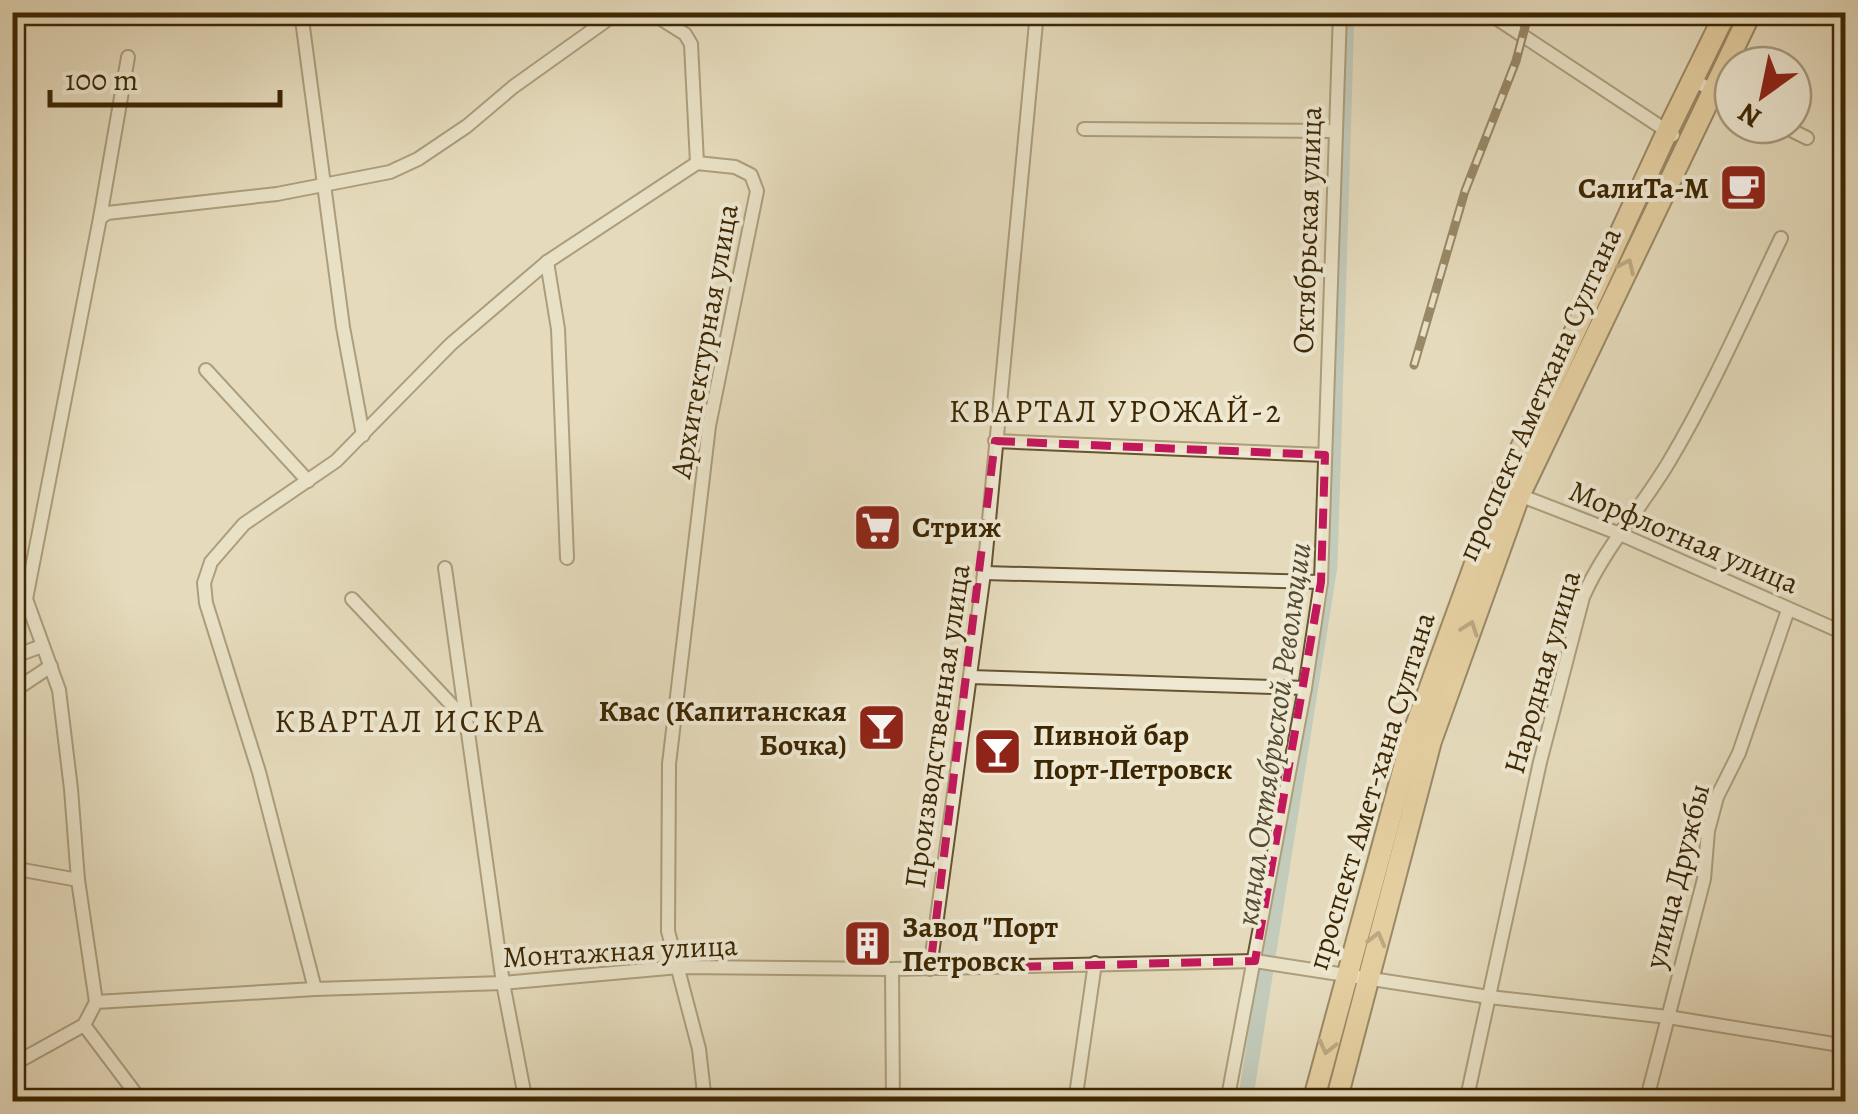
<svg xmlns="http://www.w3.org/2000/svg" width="1858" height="1114" font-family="Alegreya,serif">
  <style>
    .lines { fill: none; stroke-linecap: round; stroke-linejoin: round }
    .canal { stroke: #9ab8bb; stroke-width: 15 }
    .street-casing { stroke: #675430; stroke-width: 16 }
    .primary-casing { stroke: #3d2702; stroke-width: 24 }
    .street { stroke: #eee8d3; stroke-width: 12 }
    .primary { stroke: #e2be7e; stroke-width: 20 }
    .rail-casing { stroke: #3d2702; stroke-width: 9 }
    .rail { stroke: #eee8d3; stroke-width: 5; stroke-dasharray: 15; stroke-linecap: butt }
    .oneway { stroke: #876b3a }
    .marked { fill: none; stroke: #c2185b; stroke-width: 8; stroke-dasharray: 20 12; stroke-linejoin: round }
    .labels { text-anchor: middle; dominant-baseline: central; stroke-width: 8; stroke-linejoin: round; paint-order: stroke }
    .poi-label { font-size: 30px; font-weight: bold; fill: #3d2702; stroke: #eee8d3; text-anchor: start }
    .street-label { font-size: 30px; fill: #3d2702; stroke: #eee8d3 }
    .neighbourhood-label { font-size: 32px; letter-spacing: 2.5px; fill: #3d2702; stroke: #eee8d3 }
    .water-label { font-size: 32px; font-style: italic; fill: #544b30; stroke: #eee8d3 }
  </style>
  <rect width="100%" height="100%" fill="#e5dbbc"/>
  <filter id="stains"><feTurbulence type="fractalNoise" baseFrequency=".002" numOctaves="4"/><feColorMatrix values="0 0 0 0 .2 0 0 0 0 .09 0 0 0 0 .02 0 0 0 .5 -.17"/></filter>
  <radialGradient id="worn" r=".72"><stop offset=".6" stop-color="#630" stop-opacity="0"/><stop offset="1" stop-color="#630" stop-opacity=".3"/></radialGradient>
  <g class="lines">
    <polyline class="canal" points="1245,1102 1330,566 1347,12"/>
    <defs>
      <g id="street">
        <polyline points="301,12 343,327 363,435"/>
        <polyline points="650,12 685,34 691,44 697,163"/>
        <polyline points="1487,12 1673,135"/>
        <polyline points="863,18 864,12"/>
        <polyline points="1693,80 1733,101"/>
        <polyline points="1781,125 1807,138"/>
        <polyline points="1084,129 1334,131"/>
        <polyline points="100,218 128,57"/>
        <polyline points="547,262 558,329 567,558"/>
        <polyline points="206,370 308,481"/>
        <polyline points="995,441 1325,455"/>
        <polyline points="1514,493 1620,534 1846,634"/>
        <polyline points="445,568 503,983 526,1102"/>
        <polyline points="984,573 1321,582"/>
        <polyline points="12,579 26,599 59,690 71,789 78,880 96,1002"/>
        <polyline points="26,599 100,218 107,213 277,194 390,172 418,159 467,126 513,87 618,12"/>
        <polyline points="352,599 464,718"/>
        <polyline points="12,657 42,646"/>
        <polyline points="970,677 1305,688"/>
        <polyline points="12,692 51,666"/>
        <polyline points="12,868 78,880"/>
        <polyline points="892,969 893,1102"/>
        <polyline points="930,969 984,573 1037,12"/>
        <polyline points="315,989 259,772 206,603 204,583 211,562 244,524 336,461 451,344 547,262 697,163 735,167 751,175 757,191 709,426 669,764 668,931 699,1049 705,1102"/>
        <polyline points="84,1025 142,1102"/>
        <polyline points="12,1065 84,1025 96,1002 315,989 503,983 679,967 892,969 1255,961 1489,997 1668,1017 1846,1046"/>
        <polyline points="1075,1102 1095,963"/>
        <polyline points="1227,1102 1305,688 1321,582 1340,12"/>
        <path d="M1466,1102L1540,762L1583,597C1605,547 1643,506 1670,460C1712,389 1745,313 1781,238"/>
        <polyline points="1646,1102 1704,879 1708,831 1717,797 1739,753 1788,610"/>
        <polyline points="1840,1102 1846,1085"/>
      </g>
      <g id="primary">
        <polyline points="1313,1102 1413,734 1503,487 1667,132 1726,12"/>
        <polyline points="1336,1102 1431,741 1519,496 1751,12"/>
      </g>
    </defs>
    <use href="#street" class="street-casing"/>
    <use href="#primary" class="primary-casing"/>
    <use href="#street" class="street"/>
    <use href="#primary" class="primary"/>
    <defs>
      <polyline id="rail" points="1414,365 1465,191 1516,61 1529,12"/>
    </defs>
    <use href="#rail" class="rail-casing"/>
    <use href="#rail" class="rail"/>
  </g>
  <defs><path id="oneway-chevron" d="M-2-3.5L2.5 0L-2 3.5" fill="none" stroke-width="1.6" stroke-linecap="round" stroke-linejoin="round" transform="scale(2.5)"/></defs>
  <g class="oneway">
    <use href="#oneway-chevron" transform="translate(1627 266) rotate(-65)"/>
    <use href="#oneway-chevron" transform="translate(1470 628) rotate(-70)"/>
    <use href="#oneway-chevron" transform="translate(1377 939) rotate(-75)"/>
    <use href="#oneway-chevron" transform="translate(1327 1047) rotate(104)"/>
  </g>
  <path d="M0 0H1858V1114H0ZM995,441L1325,455L1321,582L1255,961L930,969Z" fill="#e5dbbc" fill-opacity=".55" fill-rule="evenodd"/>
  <path class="marked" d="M995,441L1325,455L1321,582L1255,961L930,969Z"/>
  <defs>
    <symbol id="cafe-square" viewBox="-11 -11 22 22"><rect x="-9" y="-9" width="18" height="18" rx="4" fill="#8f2418" stroke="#eee8d3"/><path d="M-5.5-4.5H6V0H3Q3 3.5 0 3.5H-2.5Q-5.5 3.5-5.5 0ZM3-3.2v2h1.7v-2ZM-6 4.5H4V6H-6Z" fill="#fff"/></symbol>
    <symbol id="supermarket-square" viewBox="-11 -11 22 22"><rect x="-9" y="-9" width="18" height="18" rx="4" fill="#8f2418" stroke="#eee8d3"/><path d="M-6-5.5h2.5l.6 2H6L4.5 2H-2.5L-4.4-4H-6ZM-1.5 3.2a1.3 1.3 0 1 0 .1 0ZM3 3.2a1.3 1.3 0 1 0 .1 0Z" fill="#fff"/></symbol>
    <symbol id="bar-square" viewBox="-11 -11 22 22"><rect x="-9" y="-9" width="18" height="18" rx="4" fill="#8f2418" stroke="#eee8d3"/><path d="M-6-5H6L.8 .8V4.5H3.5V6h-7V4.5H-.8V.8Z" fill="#fff"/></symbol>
    <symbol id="building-square" viewBox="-11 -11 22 22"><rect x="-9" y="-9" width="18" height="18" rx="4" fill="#8f2418" stroke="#eee8d3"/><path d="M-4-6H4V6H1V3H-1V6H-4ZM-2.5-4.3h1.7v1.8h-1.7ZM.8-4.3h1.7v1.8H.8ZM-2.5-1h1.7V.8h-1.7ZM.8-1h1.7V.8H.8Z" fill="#fff"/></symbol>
  </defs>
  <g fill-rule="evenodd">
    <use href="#cafe-square" x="1716" y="160" width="55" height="55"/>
    <use href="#supermarket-square" x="850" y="500" width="55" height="55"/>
    <use href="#bar-square" x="854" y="700" width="55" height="55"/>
    <use href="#bar-square" x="970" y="724" width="55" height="55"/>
    <use href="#building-square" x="840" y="916" width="55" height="55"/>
  </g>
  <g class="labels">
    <g class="poi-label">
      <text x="1709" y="188" text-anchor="end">СалиТа-М</text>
      <text x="912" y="527">Стриж</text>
      <text x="847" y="711" text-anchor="end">Квас (Капитанская<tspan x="847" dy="34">Бочка)</tspan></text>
      <text x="1033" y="735">Пивной бар<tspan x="1033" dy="34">Порт-Петровск</tspan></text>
      <text x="902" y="927">Завод "Порт<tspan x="902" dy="34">Петровск</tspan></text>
    </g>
    <g class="street-label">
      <text transform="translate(1307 230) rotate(-88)">Октябрьская улица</text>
      <text transform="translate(704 341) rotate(-80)">Архитектурная улица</text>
      <text transform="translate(1539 394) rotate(-66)">проспект Аметхана Султана</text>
      <text transform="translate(1684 537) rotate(23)">Морфлотная улица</text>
      <text transform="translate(1542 672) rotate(-74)">Народная улица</text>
      <text transform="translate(937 726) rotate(-82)">Производственная улица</text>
      <text transform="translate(1371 791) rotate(-73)">проспект Амет-хана Султана</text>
      <text transform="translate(1677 876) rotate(-76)">улица Дружбы</text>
      <text transform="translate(620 951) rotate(-3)">Монтажная улица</text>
    </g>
    <g class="neighbourhood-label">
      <text x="1116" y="411">КВАРТАЛ УРОЖАЙ-2</text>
      <text x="410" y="721">КВАРТАЛ ИСКРА</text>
    </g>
    <g class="water-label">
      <text transform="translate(1273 734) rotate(-82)">канал Октябрьской Революции</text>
    </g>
  </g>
  <rect width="1858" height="1114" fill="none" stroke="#e5dbbc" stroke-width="50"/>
  <rect x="15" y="15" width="1828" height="1084" fill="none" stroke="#3d2702" stroke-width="5"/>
  <rect x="25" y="25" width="1808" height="1064" fill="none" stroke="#3d2702" stroke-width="2.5"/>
  <g transform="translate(1763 95) rotate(213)"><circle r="48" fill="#eee8d3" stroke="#a79b7f" stroke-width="2.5"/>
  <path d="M0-8L18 38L0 25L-18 38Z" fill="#8f2418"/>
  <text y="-15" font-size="28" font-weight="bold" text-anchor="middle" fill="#3d2702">N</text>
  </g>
  <path d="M50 90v15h230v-15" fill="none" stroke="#3d2702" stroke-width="5"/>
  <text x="65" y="90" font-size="30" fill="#3d2702" stroke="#eee8d3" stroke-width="8" paint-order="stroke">100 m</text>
  <rect width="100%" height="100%" filter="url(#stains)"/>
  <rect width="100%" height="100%" fill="url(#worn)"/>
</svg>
